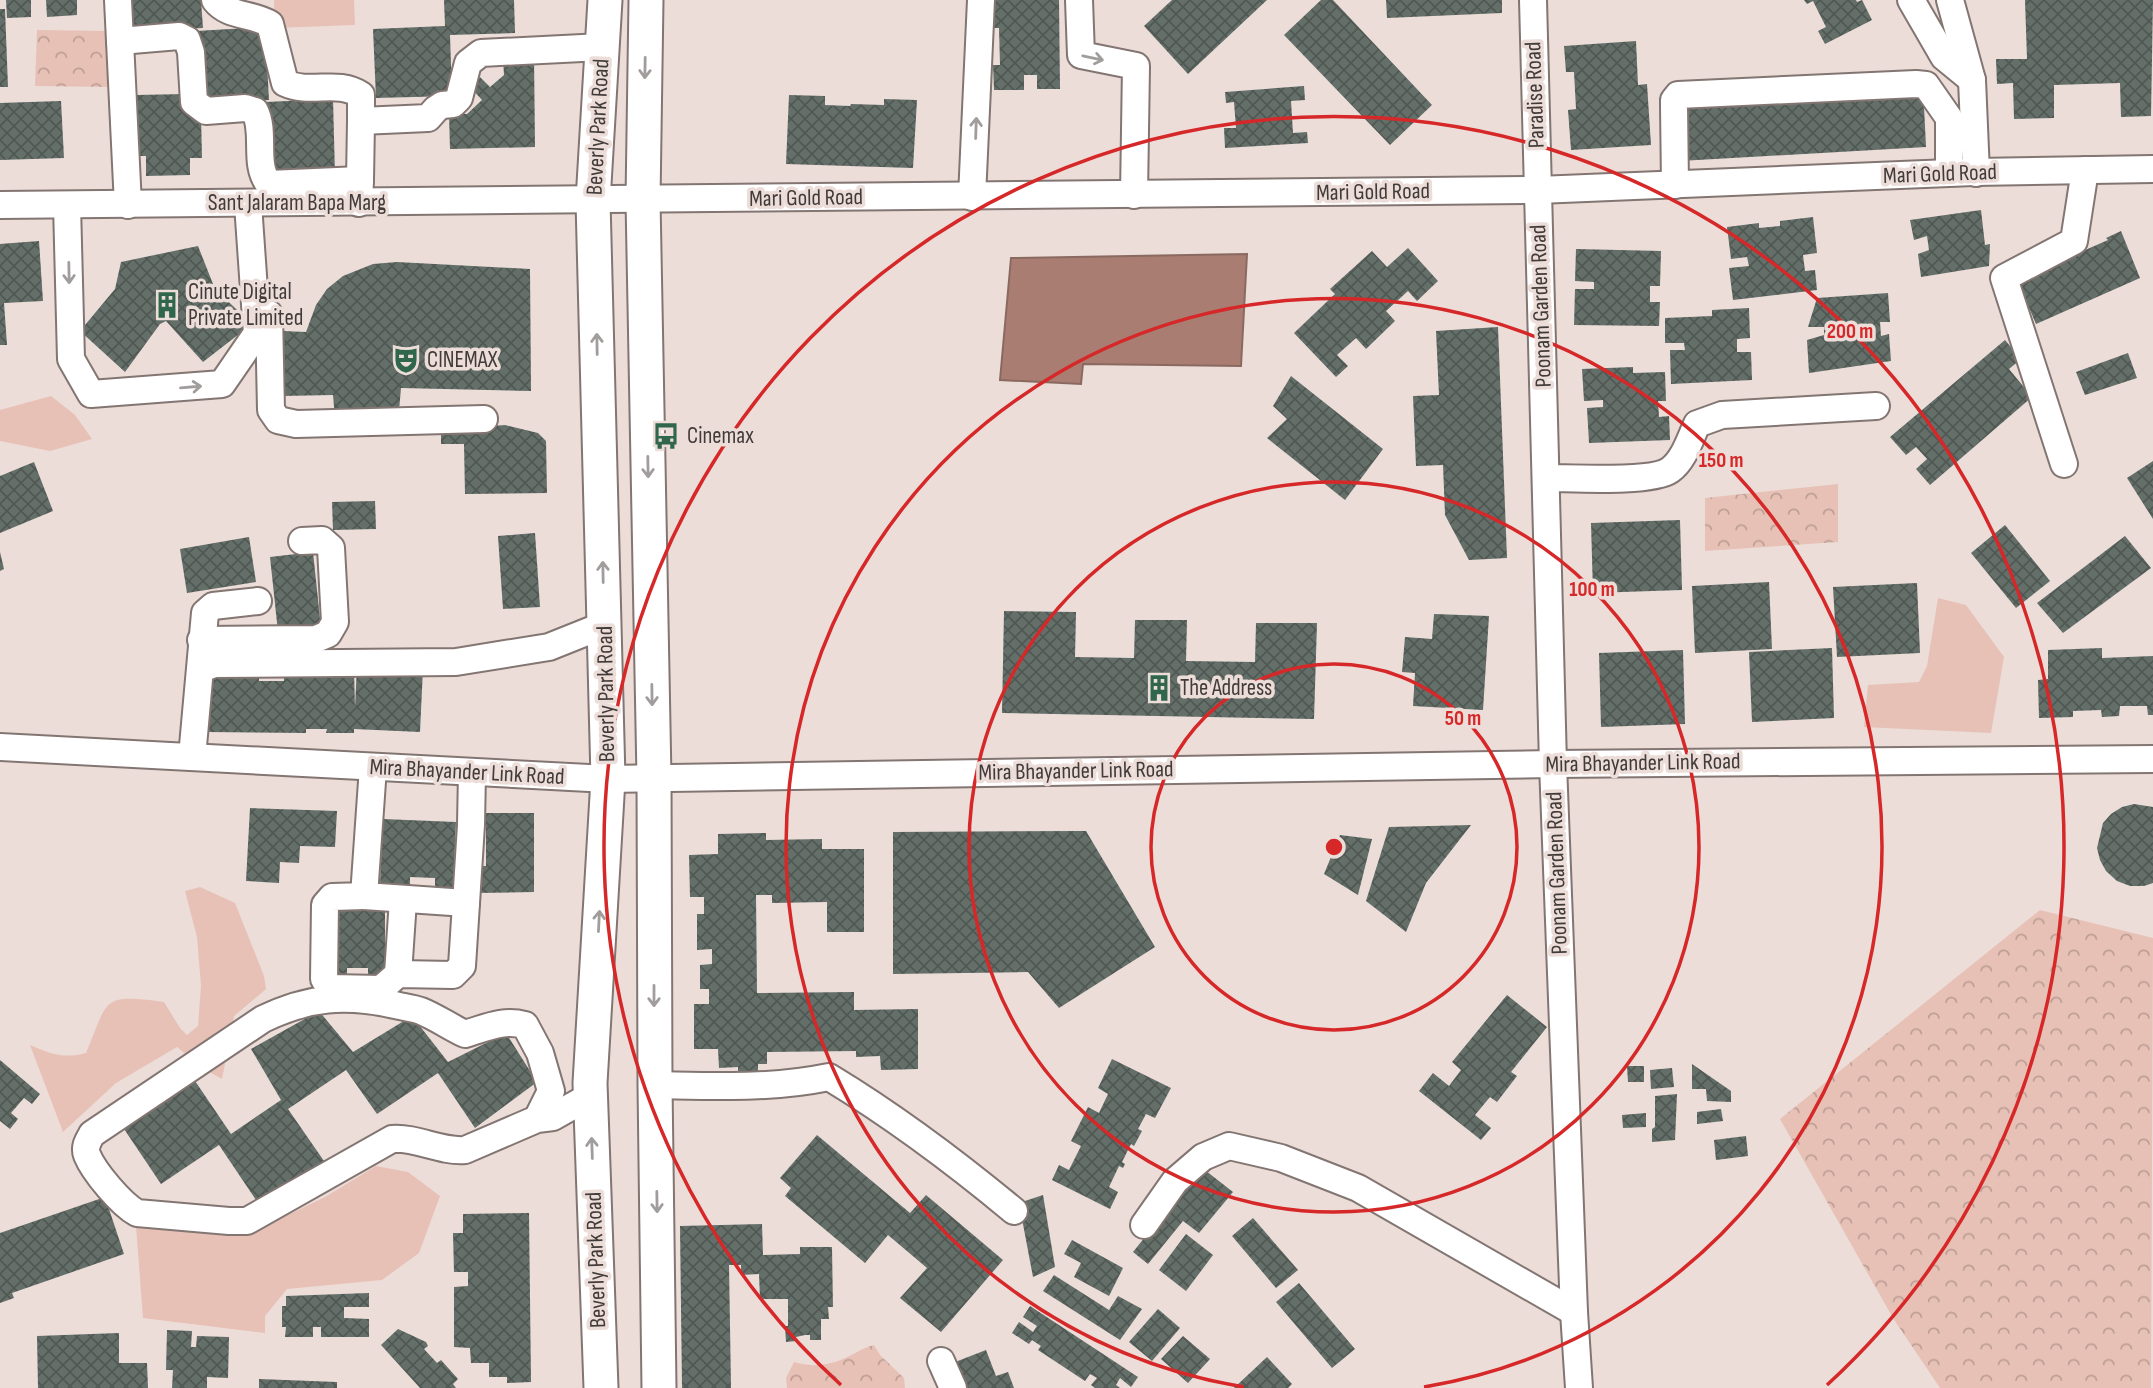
<svg xmlns="http://www.w3.org/2000/svg" width="2153" height="1388" font-family="'Sofia Sans Condensed',sans-serif">
  <style>
    .forest { fill: url(#forest-crowns) }
    .garden { fill: #e7c1b6 }
    .water { fill: #a97d71; stroke: #8a6960; stroke-width: 2 }
    .building { fill: url(#building-cross-hatch) }
    .lines { fill: none; stroke-linecap: round; stroke-linejoin: round }
    .minor-casing { stroke: #837571; stroke-width: 30 }
    .major-casing { stroke: #837571; stroke-width: 37 }
    .minor { stroke: #fff; stroke-width: 26 }
    .major { stroke: #fff; stroke-width: 33 }
    .oneway { stroke: #a09d9c }
    .ring { fill: none; stroke: #d62828; stroke-width: 3.5 }
    .labels { text-anchor: middle; dominant-baseline: central; stroke-width: 7; stroke-linejoin: round; paint-order: stroke }
    .street-label { font-size: 23px; fill: #413b39; stroke: #ecddd9 }
    .poi-label { font-size: 23px; fill: #413b39; stroke: #ecddd9; text-anchor: start }
    .centre { fill: #d62828; stroke: #ecddd9; stroke-width: 3.5 }
    .ring-label { font-size: 21px; text-anchor: middle; font-weight: bold; fill: #d62828; stroke: #ecddd9; stroke-width: 7; stroke-linejoin: round; paint-order: stroke }
  </style>
  <defs>
    <pattern id="forest-crowns" width="20" height="18" patternUnits="userSpaceOnUse" patternTransform="scale(1.75)"><rect width="20" height="18" fill="#e7c1b6"/><path d="M2 6a3 3 0 1 1 6 0M12 15a3 3 0 1 1 6 0" fill="none" stroke="#bd9e95"/></pattern>
    <pattern id="building-cross-hatch" width="8" height="8" patternUnits="userSpaceOnUse" patternTransform="scale(1.75)"><rect width="8" height="8" fill="#646f69"/><path d="M0 0l8 8M0 8l8-8" fill="none" stroke="#505853"/></pattern>
  </defs>
  <rect width="100%" height="100%" fill="#ecddd9"/>
  <g class="forest">
    <polygon points="37,30 108,31 107,87 35,86"/>
    <polygon points="1838,484 1838,542 1705,551 1705,498"/>
    <polygon points="2040,910 2153,938 2151,1388 1940,1388 1893,1318 1780,1119"/>
    <path d="M874,1345L880,1355L904,1378L905,1388H787L786,1378L794,1362C809,1367 828,1366 843,1359C854,1355 861,1348 874,1345Z"/>
  </g>
  <g class="garden">
    <polygon points="274,0 354,0 355,25 275,28"/>
    <polygon points="51,396 75,415 92,439 50,451 0,441 0,410"/>
    <polygon points="1938,598 1966,605 2004,657 1991,733 1864,727 1868,685 1919,682 1927,666"/>
    <path d="M200,887L235,903L264,976L266,989L234,1016L222,1079L204,1069L177,1047L116,1083L63,1132L30,1045C51,1054 64,1059 86,1053C109,998 101,994 164,1002L180,1028L187,1035L198,1026L201,986L197,937L185,891Z"/>
    <polygon points="376,1166 408,1172 440,1196 419,1253 382,1280 287,1289 265,1316 265,1333 143,1318 136,1226 186,1222 218,1235 257,1230 325,1197"/>
  </g>
  <polygon class="water" points="1247,254 1241,366 1083,364 1081,384 1000,380 1011,258"/>
  <g class="building">
    <polygon points="6,0 31,0 31,17 7,18"/>
    <polygon points="46,0 77,0 77,15 47,17"/>
    <polygon points="132,0 201,0 203,28 134,31"/>
    <polygon points="444,0 514,0 515,33 450,35 452,96 376,98 373,29 445,26"/>
    <polygon points="993,0 1059,0 1060,89 1037,89 1037,75 1024,75 1024,90 994,90 993,65 1000,65 999,28 993,28"/>
    <polygon points="1172,0 1267,0 1188,74 1144,26"/>
    <polygon points="1321,0 1333,0 1432,105 1390,145 1284,35"/>
    <polygon points="1386,0 1502,0 1502,13 1387,18"/>
    <polygon points="1804,0 1856,0 1857,2 1862,0 1872,20 1825,44 1818,31 1826,27 1813,1 1807,4"/>
    <polygon points="2025,0 2153,0 2151,116 2121,117 2120,83 2054,85 2054,118 2014,119 2013,83 1997,84 1996,59 2027,59"/>
    <polygon points="0,9 5,9 8,87 0,87"/>
    <polygon points="265,27 269,100 200,103 196,31"/>
    <polygon points="1636,41 1638,85 1647,84 1651,145 1571,150 1568,110 1576,109 1574,72 1566,72 1564,46"/>
    <polygon points="534,57 535,147 450,149 449,113 467,114 482,100 470,87 480,77 490,87 504,75 503,58"/>
    <polygon points="1304,86 1305,100 1291,101 1293,133 1307,132 1308,143 1225,148 1224,128 1236,128 1234,102 1226,103 1225,92"/>
    <polygon points="1923,86 1926,147 1680,161 1677,100"/>
    <polygon points="186,94 186,115 201,115 202,158 190,158 190,175 146,176 146,156 137,156 136,95"/>
    <polygon points="789,95 825,96 825,105 850,106 851,104 884,105 884,99 917,100 913,168 786,164"/>
    <polygon points="333,99 335,175 268,178 265,102"/>
    <polygon points="61,101 64,158 0,160 0,103"/>
    <polygon points="1981,210 1985,245 1990,244 1989,266 1921,277 1918,254 1929,250 1927,236 1914,240 1910,220"/>
    <polygon points="1813,217 1817,253 1803,255 1805,271 1815,270 1817,290 1733,300 1729,268 1749,266 1747,257 1731,259 1727,227 1759,223 1759,228 1780,226 1780,221"/>
    <polygon points="2121,231 2140,278 2036,324 2017,280 2108,240 2106,238"/>
    <polygon points="39,241 43,301 4,303 7,345 0,345 0,244"/>
    <polygon points="198,246 215,289 252,324 203,362 166,321 160,324 125,372 80,331 115,289 121,262"/>
    <polygon points="1408,248 1438,281 1417,301 1408,291 1386,311 1395,321 1366,349 1356,338 1337,355 1348,366 1336,377 1294,333 1335,294 1330,289 1372,251 1387,267"/>
    <polygon points="1576,249 1661,251 1660,286 1650,286 1650,302 1660,302 1659,326 1574,325 1575,289 1594,289 1594,282 1575,281"/>
    <polygon points="397,262 530,269 531,391 401,388 399,411 335,418 333,395 282,396 283,331 306,332 316,305 327,289 343,276 373,264"/>
    <polygon points="1888,293 1890,322 1880,322 1881,336 1889,334 1891,361 1809,373 1807,340 1824,335 1824,327 1808,327 1817,298"/>
    <polygon points="1749,308 1750,338 1737,339 1737,352 1751,352 1752,380 1671,384 1670,350 1685,350 1684,343 1665,343 1665,318 1712,316 1712,310"/>
    <polygon points="1498,327 1507,558 1469,560 1445,515 1443,465 1416,466 1413,396 1439,395 1436,331"/>
    <polygon points="2005,340 2021,359 2009,369 2032,397 1930,485 1916,469 1927,459 1916,447 1906,455 1890,437"/>
    <polygon points="2128,353 2137,378 2085,395 2076,372"/>
    <polygon points="1633,367 1633,373 1665,372 1666,401 1658,401 1659,417 1669,416 1670,440 1589,443 1587,408 1603,407 1603,400 1584,401 1582,369"/>
    <polygon points="1291,376 1383,449 1345,500 1267,438 1287,419 1273,406"/>
    <polygon points="505,425 538,433 546,441 547,493 465,494 464,444 441,444 441,430"/>
    <polygon points="2153,461 2153,519 2127,478"/>
    <polygon points="34,462 53,511 0,533 0,476"/>
    <polygon points="375,501 376,529 333,530 332,502"/>
    <polygon points="1680,520 1682,590 1593,593 1591,523"/>
    <polygon points="2005,525 2050,581 2016,608 1971,553"/>
    <polygon points="535,533 540,607 503,609 498,536"/>
    <polygon points="2125,536 2151,568 2063,633 2037,603"/>
    <polygon points="249,537 256,582 187,593 180,549"/>
    <polygon points="0,552 4,569 0,571"/>
    <polygon points="313,552 321,628 278,632 270,557"/>
    <polygon points="1769,582 1772,649 1695,653 1692,586"/>
    <polygon points="1917,583 1920,653 1837,657 1833,587"/>
    <polygon points="1004,611 1076,612 1075,657 1134,658 1135,620 1187,620 1186,661 1255,662 1256,623 1317,623 1314,719 1002,713"/>
    <polygon points="1434,614 1489,616 1483,710 1413,706 1415,673 1402,672 1405,637 1432,639"/>
    <polygon points="1832,648 1834,718 1752,722 1749,652"/>
    <polygon points="2102,648 2102,658 2153,656 2153,715 2148,715 2147,706 2120,706 2119,716 2102,717 2101,710 2073,711 2073,717 2039,718 2038,680 2048,679 2048,650"/>
    <polygon points="1683,650 1685,724 1601,727 1599,653"/>
    <polygon points="357,665 423,668 420,732 354,729 354,733 326,733 327,729 306,729 306,733 207,732 208,671 259,672 259,681 284,681 284,668 354,669 355,708"/>
    <polygon points="2134,804 2153,807 2153,883 2144,886 2130,886 2117,881 2106,871 2100,860 2097,848 2103,823 2111,814 2122,807"/>
    <polygon points="250,808 337,811 335,847 300,846 299,863 280,862 279,883 246,881"/>
    <polygon points="486,813 534,813 534,892 478,893 478,866 486,866"/>
    <polygon points="383,819 456,822 453,889 435,888 435,878 410,877 410,885 380,884"/>
    <polygon points="1471,825 1426,883 1406,932 1366,901 1389,827"/>
    <polygon points="1086,831 1155,947 1059,1008 1028,972 893,974 893,832"/>
    <polygon points="766,833 766,840 822,839 822,849 864,849 864,932 827,932 827,902 772,903 772,895 756,895 757,993 854,992 854,1010 918,1009 918,1069 881,1070 880,1056 856,1057 856,1051 767,1052 767,1064 758,1064 758,1079 738,1079 738,1067 719,1068 718,1049 694,1049 694,1004 709,1004 709,989 700,989 700,965 712,964 712,949 697,950 697,914 704,914 704,897 690,897 689,855 718,854 718,834"/>
    <polygon points="1340,835 1372,839 1358,895 1324,874"/>
    <polygon points="332,905 385,905 385,979 368,979 368,968 347,968 347,979 332,979"/>
    <polygon points="1507,995 1547,1027 1511,1072 1517,1076 1497,1102 1490,1097 1475,1115 1491,1128 1481,1140 1419,1091 1433,1073 1449,1086 1461,1070 1452,1062"/>
    <polygon points="319,1011 353,1052 412,1016 448,1062 506,1033 537,1082 475,1128 438,1073 377,1114 346,1070 288,1109 324,1161 260,1206 219,1145 161,1184 120,1123 191,1075 231,1134 281,1100 251,1049"/>
    <polygon points="1112,1059 1171,1088 1155,1118 1146,1114 1138,1129 1142,1131 1134,1146 1131,1144 1122,1162 1125,1164 1123,1168 1119,1166 1109,1187 1118,1192 1110,1209 1052,1180 1059,1165 1069,1170 1081,1146 1071,1141 1088,1107 1099,1113 1108,1094 1098,1088"/>
    <polygon points="0,1060 40,1094 32,1104 24,1098 11,1113 18,1119 10,1129 0,1121"/>
    <polygon points="1692,1064 1731,1091 1731,1102 1707,1101 1706,1089 1692,1089"/>
    <polygon points="1627,1066 1644,1066 1644,1082 1628,1082"/>
    <polygon points="1672,1068 1674,1087 1651,1089 1650,1070"/>
    <polygon points="1677,1094 1675,1140 1652,1142 1652,1129 1655,1127 1655,1096"/>
    <polygon points="1721,1109 1723,1121 1697,1124 1697,1112"/>
    <polygon points="1646,1113 1646,1127 1623,1128 1622,1115"/>
    <polygon points="817,1135 910,1213 926,1195 1003,1260 941,1332 900,1298 927,1268 888,1235 865,1263 785,1196 791,1188 780,1178"/>
    <polygon points="1746,1136 1748,1156 1716,1160 1714,1140"/>
    <polygon points="1201,1167 1233,1192 1199,1233 1183,1221 1148,1264 1133,1252"/>
    <polygon points="1043,1195 1055,1267 1033,1277 1019,1203"/>
    <polygon points="105,1197 124,1254 12,1293 14,1298 0,1303 0,1233"/>
    <polygon points="529,1213 531,1382 507,1383 507,1377 489,1377 489,1363 471,1363 470,1348 454,1347 454,1287 468,1286 468,1272 454,1272 453,1233 463,1233 463,1214"/>
    <polygon points="1253,1218 1298,1270 1276,1288 1232,1236"/>
    <polygon points="762,1224 763,1255 800,1254 800,1247 832,1247 833,1307 828,1307 829,1319 821,1319 821,1340 810,1340 810,1335 805,1335 796,1337 796,1341 786,1342 785,1326 788,1326 788,1299 760,1299 759,1274 741,1275 741,1265 729,1265 731,1388 682,1388 680,1226"/>
    <polygon points="1186,1234 1213,1255 1186,1291 1159,1270"/>
    <polygon points="1072,1240 1123,1268 1109,1296 1074,1277 1081,1263 1064,1254"/>
    <polygon points="1054,1275 1109,1310 1118,1296 1142,1309 1120,1340 1043,1291"/>
    <polygon points="1299,1283 1355,1349 1332,1368 1276,1302"/>
    <polygon points="369,1293 369,1307 344,1307 344,1318 369,1319 369,1337 321,1337 321,1327 313,1327 313,1337 285,1337 286,1327 282,1327 282,1306 286,1306 286,1296"/>
    <polygon points="1030,1306 1138,1377 1131,1387 1120,1378 1116,1385 1120,1388 1095,1388 1091,1385 1097,1378 1090,1374 1085,1381 1038,1350 1041,1346 1032,1340 1029,1344 1012,1333 1019,1322 1033,1332 1037,1326 1023,1317"/>
    <polygon points="1158,1309 1180,1328 1152,1361 1129,1342"/>
    <polygon points="398,1329 426,1342 428,1346 424,1349 437,1363 441,1360 458,1379 453,1384 456,1388 420,1388 381,1345"/>
    <polygon points="167,1330 192,1331 191,1347 196,1347 197,1336 229,1337 228,1378 207,1377 207,1388 172,1388 173,1370 166,1370"/>
    <polygon points="119,1333 119,1363 147,1363 148,1388 38,1388 37,1336"/>
    <polygon points="1183,1336 1210,1359 1188,1383 1161,1359"/>
    <polygon points="986,1350 996,1376 1008,1372 1014,1388 962,1388 950,1364"/>
    <polygon points="1267,1357 1292,1384 1288,1388 1234,1388"/>
    <polygon points="259,1379 337,1382 337,1388 259,1388"/>
  </g>
  <g class="lines">
    <defs>
      <g id="minor">
        <polyline points="118,0 128,205"/>
        <path d="M215,0C228,17 252,13 270,24L285,83C311,95 337,79 361,95V121L428,118L436,109L442,105L453,104L459,98L468,63L481,53L602,47"/>
        <polyline points="1079,0 1081,55 1136,66 1134,195"/>
        <polyline points="1533,0 1553,764 1574,1312 1579,1388"/>
        <polyline points="1911,0 1944,57 1972,80"/>
        <polyline points="1950,0 1972,80 1976,173"/>
        <path d="M120,41L179,36L187,40L191,52L194,102L206,111L245,108L255,111C266,133 253,165 269,184L360,180L359,203"/>
        <polyline points="360,180 361,121"/>
        <polyline points="1675,185 1674,106 1674,100 1678,95 1916,84 1926,85 1949,118 1949,173"/>
        <polyline points="972,197 981,0"/>
        <polyline points="0,205 1538,190 1974,172 2153,169"/>
        <polyline points="67,205 71,359 91,394 222,384 257,333 248,204"/>
        <polyline points="269,314 271,410 278,420 296,424 484,419"/>
        <polyline points="2064,464 2004,278 2074,241 2085,170"/>
        <path d="M1546,478C1571,478 1652,483 1670,470C1684,460 1690,439 1697,424L1722,415L1876,406"/>
        <polyline points="201,640 316,639 328,634 335,622 331,548 322,540 302,541"/>
        <polyline points="206,667 214,664 456,662 549,647 604,625"/>
        <polyline points="0,747 608,779 1553,764 2153,759"/>
        <polyline points="192,757 205,613 213,606 258,601"/>
        <polyline points="373,767 364,896 332,897 325,905 324,979 331,988 381,989 398,974 453,975 462,966 471,825 472,772"/>
        <polyline points="364,896 466,903"/>
        <polyline points="398,974 403,900"/>
        <path d="M655,1085C714,1086 771,1089 829,1077C895,1117 955,1162 1014,1211"/>
        <path d="M537,1119L551,1091L540,1053L525,1025C502,1019 486,1028 465,1034C450,1027 436,1017 421,1011C413,1008 403,1007 395,1005C345,994 309,997 263,1019L92,1134C88,1141 84,1147 87,1155C94,1172 121,1204 137,1213L229,1221H247L392,1139C417,1137 440,1152 465,1150L537,1119L553,1117L590,1096"/>
        <polyline points="1144,1225 1175,1181 1203,1157 1229,1146 1281,1158 1358,1188 1574,1312"/>
        <polyline points="941,1361 953,1388"/>
      </g>
      <g id="major">
        <polyline points="646,0 643,200 654,778 655,1085 659,1388"/>
        <polyline points="601,1388 590,1083 608,779 593,201 605,0"/>
      </g>
    </defs>
    <use href="#minor" class="minor-casing"/>
    <use href="#major" class="major-casing"/>
    <use href="#minor" class="minor"/>
    <use href="#major" class="major"/>
  </g>
  <defs><path id="oneway-shaft" d="M-6 0H5M1.5-3L5.5 0L1.5 3" fill="none" stroke-width="1.6" stroke-linecap="round" stroke-linejoin="round" transform="scale(1.75)"/></defs>
  <g class="oneway">
    <use href="#oneway-shaft" transform="translate(1093 58) rotate(12)"/>
    <use href="#oneway-shaft" transform="translate(645 68) rotate(91)"/>
    <use href="#oneway-shaft" transform="translate(976 128) rotate(-88)"/>
    <use href="#oneway-shaft" transform="translate(69 273) rotate(89)"/>
    <use href="#oneway-shaft" transform="translate(597 344) rotate(-91)"/>
    <use href="#oneway-shaft" transform="translate(191 387) rotate(-5)"/>
    <use href="#oneway-shaft" transform="translate(648 467) rotate(89)"/>
    <use href="#oneway-shaft" transform="translate(603 572) rotate(-91)"/>
    <use href="#oneway-shaft" transform="translate(652 695) rotate(89)"/>
    <use href="#oneway-shaft" transform="translate(599 921) rotate(-87)"/>
    <use href="#oneway-shaft" transform="translate(654 996) rotate(90)"/>
    <use href="#oneway-shaft" transform="translate(592 1148) rotate(-92)"/>
    <use href="#oneway-shaft" transform="translate(657 1202) rotate(89)"/>
  </g>
  <g class="ring">
    <circle cx="1334" cy="847" r="183"/>
    <circle cx="1334" cy="847" r="365"/>
    <path d="M1244 1387A548 548 0 1 1 1424 1387"/>
    <path d="M841 1385A730 730 0 1 1 1827 1385"/>
  </g>
  <defs>
    <symbol id="building-bare" viewBox="-9 -9 18 18"><path d="M-4-6H4V6H1V3H-1V6H-4ZM-2.5-4.3h1.7v1.8h-1.7ZM.8-4.3h1.7v1.8H.8ZM-2.5-1h1.7V.8h-1.7ZM.8-1h1.7V.8H.8Z" fill="#30664c" stroke="#ecddd9" stroke-width="2.5" paint-order="stroke"/></symbol>
    <symbol id="theatre-bare" viewBox="-9 -9 18 18"><path d="M-5-5.5Q0-4 5-5.5V0Q5 5 0 6Q-5 5-5 0ZM-3.3-2.5H-1v1.5H-3.3ZM1-2.5H3.3v1.5H1ZM-2.8 1Q0 5.5 2.8 1Z" fill="#30664c" stroke="#ecddd9" stroke-width="2.5" paint-order="stroke"/></symbol>
    <symbol id="bus-bare" viewBox="-9 -9 18 18"><path d="M-5-6H5V4H4V6H2V4H-2V6H-4V4H-5ZM-3.5-4V0h7V-4ZM-3.5 1.2v1.5H-2V1.2ZM2 1.2v1.5H3.5V1.2Z" fill="#30664c" stroke="#ecddd9" stroke-width="2.5" paint-order="stroke"/></symbol>
  </defs>
  <g fill-rule="evenodd">
    <use href="#building-bare" x="148" y="286" width="38" height="38"/>
    <use href="#theatre-bare" x="387" y="341" width="38" height="38"/>
    <use href="#bus-bare" x="647" y="417" width="38" height="38"/>
    <use href="#building-bare" x="1140" y="669" width="38" height="38"/>
  </g>
  <g class="labels">
    <g class="street-label">
      <text transform="translate(1535 95) rotate(-92)">Paradise Road</text>
      <text transform="translate(598 127) rotate(-87)">Beverly Park Road</text>
      <text transform="translate(1940 174) rotate(-2)">Mari Gold Road</text>
      <text transform="translate(1373 192) rotate(-1)">Mari Gold Road</text>
      <text transform="translate(806 198) rotate(-1)">Mari Gold Road</text>
      <text x="297" y="203">Sant Jalaram Bapa Marg</text>
      <text transform="translate(1541 306) rotate(-92)">Poonam Garden Road</text>
      <text transform="translate(606 694) rotate(-91)">Beverly Park Road</text>
      <text transform="translate(1643 763) rotate(-1)">Mira Bhayander Link Road</text>
      <text transform="translate(1076 771) rotate(-1)">Mira Bhayander Link Road</text>
      <text transform="translate(467 772) rotate(3)">Mira Bhayander Link Road</text>
      <text transform="translate(1557 873) rotate(-92)">Poonam Garden Road</text>
      <text transform="translate(596 1260) rotate(-92)">Beverly Park Road</text>
    </g>
    <g class="poi-label">
      <text x="188" y="292">Cinute Digital<tspan x="188" dy="26">Private Limited</tspan></text>
      <text x="427" y="360">CINEMAX</text>
      <text x="687" y="436">Cinemax</text>
      <text x="1180" y="688">The Address</text>
    </g>
  </g>
  <circle cx="1334" cy="847" r="10" class="centre"/>
  <g class="ring-label">
    <text x="1850" y="338">200 m</text>
    <text x="1721" y="467">150 m</text>
    <text x="1592" y="596">100 m</text>
    <text x="1463" y="725">50 m</text>
  </g>
</svg>
